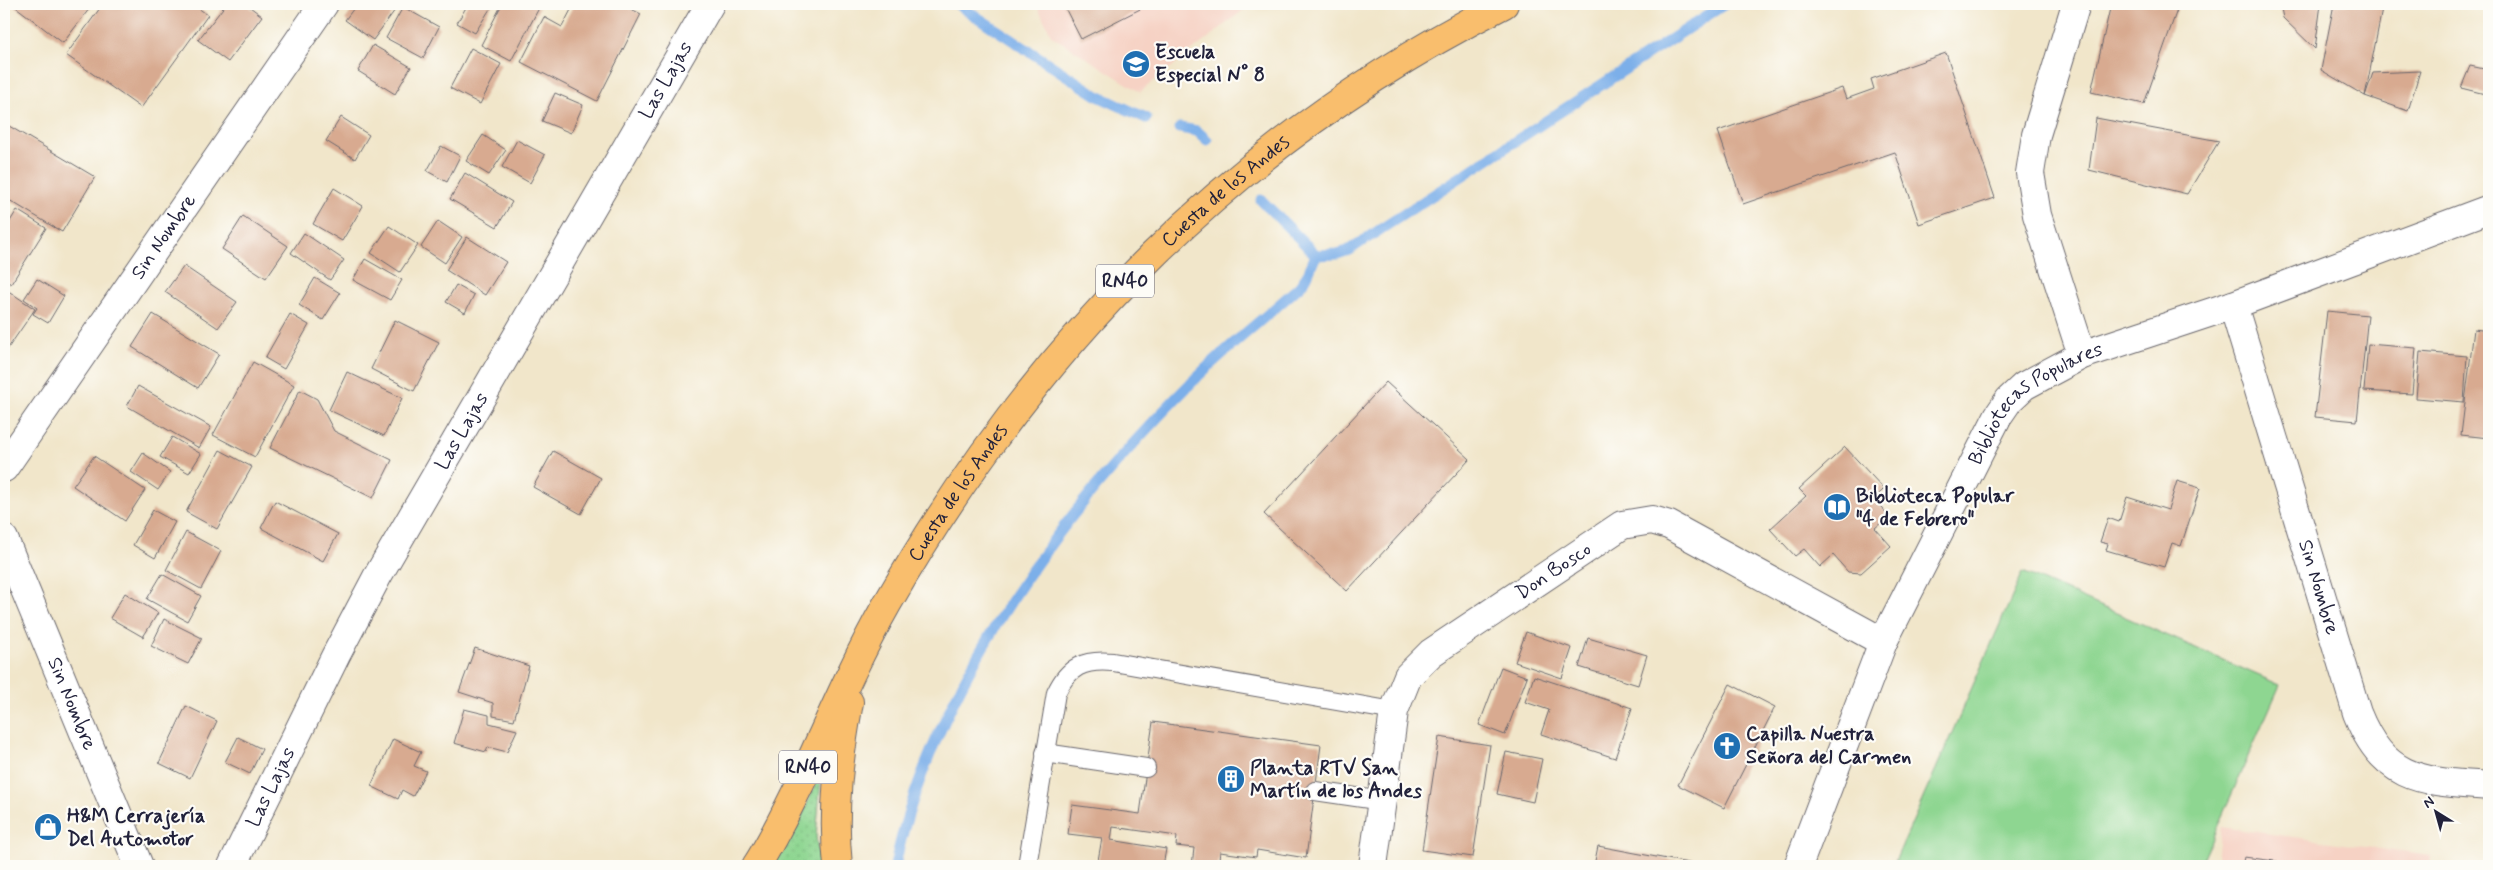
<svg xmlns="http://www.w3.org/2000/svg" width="2493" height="870" font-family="Mynerve,sans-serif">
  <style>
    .built { fill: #f6d2c4 }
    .grass { fill: url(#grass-dots); stroke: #587c66 }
    .green { fill: #8ed691; stroke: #587c66 }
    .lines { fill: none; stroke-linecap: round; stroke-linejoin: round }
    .stream { stroke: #7cafe9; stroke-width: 11 }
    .building { fill: #d8aa90 }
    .lane-casing { stroke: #6a676d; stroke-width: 20 }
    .street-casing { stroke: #6a676d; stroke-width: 30 }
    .primary-casing { stroke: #6a676d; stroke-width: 30 }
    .lane { stroke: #fff; stroke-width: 18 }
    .street { stroke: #fff; stroke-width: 28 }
    .primary { stroke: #f9be6d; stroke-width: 28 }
    .labels { text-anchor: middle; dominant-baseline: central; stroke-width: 4.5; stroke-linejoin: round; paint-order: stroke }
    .shield { fill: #fdfcf7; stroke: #646373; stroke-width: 1 }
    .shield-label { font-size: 19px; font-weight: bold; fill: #22223b }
    .poi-label { font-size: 20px; font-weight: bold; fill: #22223b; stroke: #fdfcf7; text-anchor: start }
    .street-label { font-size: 20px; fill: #22223b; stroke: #fdfcf7 }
  </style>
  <defs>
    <pattern id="grass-dots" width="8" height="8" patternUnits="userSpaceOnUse" patternTransform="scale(1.25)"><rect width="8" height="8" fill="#8ed691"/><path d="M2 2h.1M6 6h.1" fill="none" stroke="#7ab77e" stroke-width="1.8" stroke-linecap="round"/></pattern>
  </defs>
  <rect width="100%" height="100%" fill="#fdfcf7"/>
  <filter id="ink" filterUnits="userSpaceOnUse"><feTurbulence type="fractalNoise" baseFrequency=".02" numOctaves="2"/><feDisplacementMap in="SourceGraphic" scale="10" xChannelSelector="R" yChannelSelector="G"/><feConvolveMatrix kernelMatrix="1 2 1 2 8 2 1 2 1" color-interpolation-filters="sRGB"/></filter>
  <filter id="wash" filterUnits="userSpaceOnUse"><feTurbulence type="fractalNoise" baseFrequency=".0096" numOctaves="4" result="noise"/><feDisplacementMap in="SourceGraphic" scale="20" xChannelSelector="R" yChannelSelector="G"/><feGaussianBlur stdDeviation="1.12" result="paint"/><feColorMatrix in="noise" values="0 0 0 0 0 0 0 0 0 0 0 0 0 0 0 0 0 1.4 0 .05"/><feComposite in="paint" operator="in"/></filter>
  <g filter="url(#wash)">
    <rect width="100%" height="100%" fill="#f1e6ca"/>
    <g class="built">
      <polygon points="1036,4 1251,4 1140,92 1052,36"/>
      <polygon points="2221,827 2430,856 2429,866 2216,866"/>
    </g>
    <polygon class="grass" points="822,768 816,836 820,866 771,866 800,821"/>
    <polygon class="green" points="2023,572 2280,685 2200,866 1893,866"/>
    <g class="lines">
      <g class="stream">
        <polyline points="957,4 1098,96 1146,118"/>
        <polyline points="1180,128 1197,131 1207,140"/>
        <polyline points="1261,200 1316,255 1337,254 1349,250 1725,4"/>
        <path d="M895,866C905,816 923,767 945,720C1005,591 1093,481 1193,381C1227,347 1265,318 1300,286L1307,276L1316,255"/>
      </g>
    </g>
    <g id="blocks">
      <g class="building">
        <polygon points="12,4 93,4 63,43"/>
        <polygon points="103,4 200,4 198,8 208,15 141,108 66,55"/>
        <polygon points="226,4 246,4 262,16 228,62 198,40"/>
        <polygon points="357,4 394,4 398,6 373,40 345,20"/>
        <polygon points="468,4 493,4 475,33 457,23"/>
        <polygon points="502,4 531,4 539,8 511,61 481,45"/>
        <polygon points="574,4 621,4 641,14 597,101 521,62 544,17 562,27"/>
        <polygon points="1063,4 1150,4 1081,39"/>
        <polygon points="2111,4 2148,4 2178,7 2144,104 2091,92"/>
        <polygon points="2280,4 2321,4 2315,49 2283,18"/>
        <polygon points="2334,4 2383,4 2365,96 2373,73 2420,71 2408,111 2365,96 2321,70"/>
        <polygon points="403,7 439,27 423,58 386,38"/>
        <polygon points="373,45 411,67 395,94 358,71"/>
        <polygon points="471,48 501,64 480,104 450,88"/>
        <polygon points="1946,53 1995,198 1919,224 1895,152 1743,204 1718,131 1842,88 1846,99 1874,89 1871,79"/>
        <polygon points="2470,66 2489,70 2489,95 2461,88"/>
        <polygon points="555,93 583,105 571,133 542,121"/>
        <polygon points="341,117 369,135 355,159 326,141"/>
        <polygon points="2096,118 2219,141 2187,194 2089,170"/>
        <polygon points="4,123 95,177 62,232 4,197"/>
        <polygon points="483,135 506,150 489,175 466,161"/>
        <polygon points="517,140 545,155 530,183 502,167"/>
        <polygon points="441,146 460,156 447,182 427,171"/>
        <polygon points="465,173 512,202 497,227 450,199"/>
        <polygon points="334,188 363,206 342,241 313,224"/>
        <polygon points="4,209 10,213 4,223"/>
        <polygon points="17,210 46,228 11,284 4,279 4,231"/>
        <polygon points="243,216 288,246 266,278 222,249"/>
        <polygon points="438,221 462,237 445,263 421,247"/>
        <polygon points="389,226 418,245 400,272 371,253"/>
        <polygon points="304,233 344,260 330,280 291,253"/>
        <polygon points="467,237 506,262 485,295 446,270"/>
        <polygon points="365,259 402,280 390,300 353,280"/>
        <polygon points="184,266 237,302 218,328 165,292"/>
        <polygon points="315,278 340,293 323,320 299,305"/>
        <polygon points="37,279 64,296 48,323 33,314 37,308 24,299"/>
        <polygon points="456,285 474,295 465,313 446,302"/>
        <polygon points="4,288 35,309 4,354"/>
        <polygon points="2327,311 2368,315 2357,421 2315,417"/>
        <polygon points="153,314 219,354 198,388 132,347"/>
        <polygon points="290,314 309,325 284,369 265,358"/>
        <polygon points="395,320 439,342 414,391 371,369"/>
        <polygon points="2474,329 2489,331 2489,438 2461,435"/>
        <polygon points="2368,344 2416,348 2412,394 2364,391"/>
        <polygon points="2420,352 2467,356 2464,402 2416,398"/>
        <polygon points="253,362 294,385 255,457 213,435"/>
        <polygon points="347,372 402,398 384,436 329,410"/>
        <polygon points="1386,382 1470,459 1347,591 1264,514"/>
        <polygon points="138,386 211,427 199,448 127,406"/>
        <polygon points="300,390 317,399 334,431 392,460 373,498 270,448"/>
        <polygon points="172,437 201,454 189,473 160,457"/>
        <polygon points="1845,447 1884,489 1874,499 1889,516 1875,528 1891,546 1861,573 1848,572 1833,555 1820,567 1804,549 1795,556 1770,529 1806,496 1799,489"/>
        <polygon points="220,450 252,467 217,529 186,512"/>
        <polygon points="553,451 601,478 581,514 533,487"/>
        <polygon points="143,453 170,472 158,490 131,472"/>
        <polygon points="94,456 145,490 125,521 73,486"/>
        <polygon points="2177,481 2200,488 2181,546 2172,543 2164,567 2106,550 2108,544 2100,542 2108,518 2119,522 2127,497 2168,510"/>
        <polygon points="275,501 338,534 323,561 261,528"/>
        <polygon points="153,510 175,522 155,558 133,545"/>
        <polygon points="186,532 221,551 201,589 166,570"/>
        <polygon points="162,574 201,596 187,621 147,599"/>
        <polygon points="125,593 158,613 143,637 110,618"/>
        <polygon points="164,619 202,638 188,664 151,646"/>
        <polygon points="1526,632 1572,648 1562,678 1515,662"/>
        <polygon points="1588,638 1647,655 1638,685 1579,667"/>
        <polygon points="475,648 529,666 514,720 493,716 493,703 459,692"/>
        <polygon points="1501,667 1527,677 1505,735 1479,725"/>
        <polygon points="1534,676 1632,708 1615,758 1541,734 1549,710 1525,702"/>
        <polygon points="1730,684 1775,707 1724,808 1678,785"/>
        <polygon points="186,706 217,721 190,778 159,763"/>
        <polygon points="464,709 489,715 489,723 517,730 507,752 488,747 486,752 454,743"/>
        <polygon points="1153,722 1321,745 1306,858 1257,850 1256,857 1220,852 1218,866 1192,866 1194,848 1176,846 1177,836 1113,827 1111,840 1166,849 1163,866 1097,866 1102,838 1068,834 1072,805 1140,814"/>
        <polygon points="238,737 262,749 250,774 225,762"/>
        <polygon points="1439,737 1490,745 1473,857 1422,850"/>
        <polygon points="393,739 421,752 414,766 426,771 413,796 402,790 398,799 371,786"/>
        <polygon points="1506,752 1542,759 1533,802 1497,794"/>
        <polygon points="1598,846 1699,865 1699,866 1594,866"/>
        <polygon points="2244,857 2305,865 2305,866 2242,866"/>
      </g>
    </g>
  </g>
  <g filter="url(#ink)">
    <use href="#blocks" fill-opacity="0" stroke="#6a676d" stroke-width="1"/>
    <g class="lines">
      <defs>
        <g id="lane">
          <polyline points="1045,753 1146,768"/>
          <polyline points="1315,791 1383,801"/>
          <path d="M1027,866L1056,693C1068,667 1084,659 1113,662L1394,711"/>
        </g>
        <g id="street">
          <polyline points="2076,4 2036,135 2030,173 2037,215 2082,355"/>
          <path id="s1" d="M2233,305L2357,713C2385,783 2424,781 2489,786"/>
          <path id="s2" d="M4,468L324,4"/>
          <path id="s3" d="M4,539L139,866"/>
          <path id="s4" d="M232,866L336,655L377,577L710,4"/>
          <path id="s5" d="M1373,866L1394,711L1408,676L1431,653L1622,525L1652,520L1669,525L1883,642"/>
          <path id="s6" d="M1798,866L1883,642L1998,416L2009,400L2024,386L2082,355L2233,305L2489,209"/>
        </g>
        <g id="primary">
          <path id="s7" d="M756,866C773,840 786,812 800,784C828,724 854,662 887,604C1036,344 1235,140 1504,4"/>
          <path d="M838,866C832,810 839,757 849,702"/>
        </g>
      </defs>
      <use href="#lane" class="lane-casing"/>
      <use href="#street" class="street-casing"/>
      <use href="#primary" class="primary-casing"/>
      <use href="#lane" class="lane"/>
      <use href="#street" class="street"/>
      <use href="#primary" class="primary"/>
    </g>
  </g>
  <defs>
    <symbol id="school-disc" viewBox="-11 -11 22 22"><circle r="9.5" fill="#1f6fb2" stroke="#fdfcf7"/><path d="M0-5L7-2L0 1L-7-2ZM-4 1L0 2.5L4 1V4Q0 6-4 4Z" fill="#fff"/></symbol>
    <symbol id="library-disc" viewBox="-11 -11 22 22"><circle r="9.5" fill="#1f6fb2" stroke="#fdfcf7"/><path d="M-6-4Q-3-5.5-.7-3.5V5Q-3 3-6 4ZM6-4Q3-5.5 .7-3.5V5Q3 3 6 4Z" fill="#fff"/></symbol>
    <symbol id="church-disc" viewBox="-11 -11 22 22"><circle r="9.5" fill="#1f6fb2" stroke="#fdfcf7"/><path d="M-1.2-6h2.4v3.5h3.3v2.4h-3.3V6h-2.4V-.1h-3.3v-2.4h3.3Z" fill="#fff"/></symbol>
    <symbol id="building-disc" viewBox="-11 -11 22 22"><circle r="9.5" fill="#1f6fb2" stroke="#fdfcf7"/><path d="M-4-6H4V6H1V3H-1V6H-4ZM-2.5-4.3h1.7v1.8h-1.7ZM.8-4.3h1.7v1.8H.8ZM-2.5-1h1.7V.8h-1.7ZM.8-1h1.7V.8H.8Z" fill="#fff"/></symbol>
    <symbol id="shop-disc" viewBox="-11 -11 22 22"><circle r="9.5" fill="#1f6fb2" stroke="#fdfcf7"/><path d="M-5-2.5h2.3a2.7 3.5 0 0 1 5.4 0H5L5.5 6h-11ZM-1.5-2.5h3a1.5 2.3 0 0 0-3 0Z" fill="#fff"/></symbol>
  </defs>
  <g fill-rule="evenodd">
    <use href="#school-disc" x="1120" y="48" width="32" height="32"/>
    <use href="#library-disc" x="1821" y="491" width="32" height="32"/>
    <use href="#church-disc" x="1711" y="730" width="32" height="32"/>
    <use href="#building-disc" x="1215" y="763" width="32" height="32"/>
    <use href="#shop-disc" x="32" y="811" width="32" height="32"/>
  </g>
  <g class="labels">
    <g class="shield">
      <rect x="1096" y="264.5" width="58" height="33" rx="4"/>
      <rect x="779" y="750.5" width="58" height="33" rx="4"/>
    </g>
    <g class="shield-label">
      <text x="1125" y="281">RN40</text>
      <text x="808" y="767">RN40</text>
    </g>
    <g class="poi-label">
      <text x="1155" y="52">Escuela<tspan x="1155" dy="23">Especial N° 8</tspan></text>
      <text x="1856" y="496">Biblioteca Popular<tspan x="1856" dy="23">"4 de Febrero"</tspan></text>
      <text x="1746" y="734">Capilla Nuestra<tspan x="1746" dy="23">Señora del Carmen</tspan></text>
      <text x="1250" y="768">Planta RTV San<tspan x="1250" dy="23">Martín de los Andes</tspan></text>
      <text x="67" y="816">H&amp;M Cerrajería<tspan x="67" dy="23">Del Automotor</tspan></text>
    </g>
    <g class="street-label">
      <text stroke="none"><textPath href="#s4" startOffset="898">Las Lajas</textPath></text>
      <text stroke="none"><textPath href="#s7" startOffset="830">Cuesta de los Andes</textPath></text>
      <text stroke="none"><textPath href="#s2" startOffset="281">Sin Nombre</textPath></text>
      <text stroke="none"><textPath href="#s6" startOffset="530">Bibliotecas Populares</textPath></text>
      <text stroke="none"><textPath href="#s4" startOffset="492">Las Lajas</textPath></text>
      <text stroke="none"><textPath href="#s7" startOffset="425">Cuesta de los Andes</textPath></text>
      <text stroke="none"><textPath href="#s5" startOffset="374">Don Bosco</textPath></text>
      <text stroke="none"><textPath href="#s1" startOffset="295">Sin Nombre</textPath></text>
      <text stroke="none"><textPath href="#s3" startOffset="178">Sin Nombre</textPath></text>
      <text stroke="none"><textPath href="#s4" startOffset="88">Las Lajas</textPath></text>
    </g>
  </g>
  <rect width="2493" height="870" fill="none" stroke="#fdfcf7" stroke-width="20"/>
  <g transform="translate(2436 812) rotate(323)" stroke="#fdfcf7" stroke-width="4" paint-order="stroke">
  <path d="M0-4L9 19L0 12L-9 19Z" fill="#22223b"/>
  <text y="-8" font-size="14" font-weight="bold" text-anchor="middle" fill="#22223b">N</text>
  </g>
</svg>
